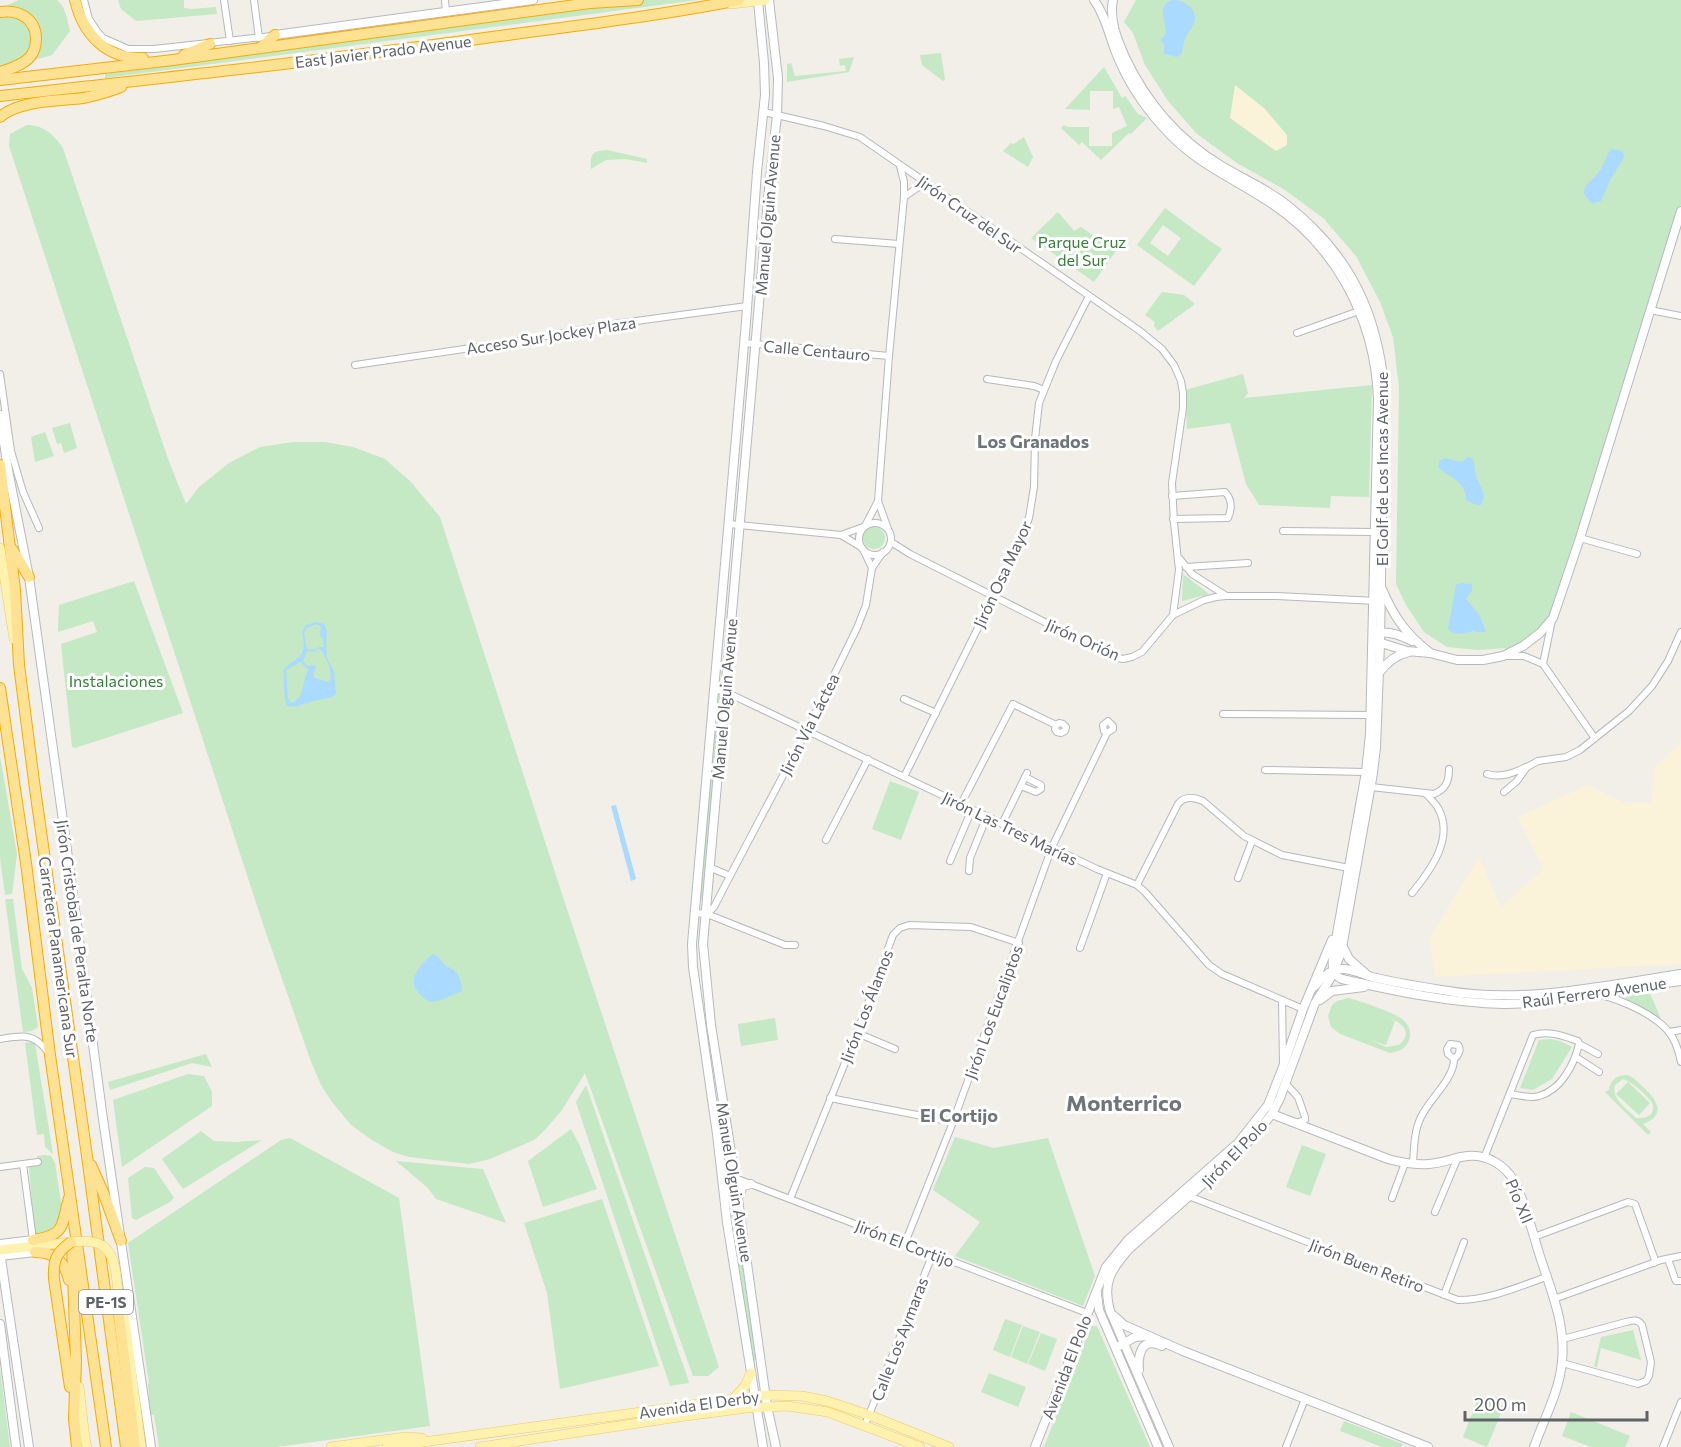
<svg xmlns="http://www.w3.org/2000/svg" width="1681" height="1447" font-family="Commissioner,sans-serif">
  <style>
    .green { fill: #c5e8c5; fill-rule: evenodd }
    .sand { fill: #fbf3d9 }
    .water { fill: #aadaff; fill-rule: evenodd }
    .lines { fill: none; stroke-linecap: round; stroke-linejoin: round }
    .street-casing { stroke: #b5b8bc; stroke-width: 8 }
    .secondary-casing { stroke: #b6babf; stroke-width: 10 }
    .primary-casing { stroke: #f2c960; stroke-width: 10 }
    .highway-casing { stroke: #f9ab00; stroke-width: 12 }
    .street { stroke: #fff; stroke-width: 6 }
    .secondary { stroke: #fff; stroke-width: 8 }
    .primary { stroke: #fff2af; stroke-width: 9 }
    .highway { stroke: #fde293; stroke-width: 10 }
    .primary-bridge-casing { stroke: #f2c960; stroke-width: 10; stroke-linecap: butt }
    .highway-bridge-casing { stroke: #f9ab00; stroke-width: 12; stroke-linecap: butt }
    .primary-bridge { stroke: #fff2af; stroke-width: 9 }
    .highway-bridge { stroke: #fde293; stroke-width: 10 }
    .labels { text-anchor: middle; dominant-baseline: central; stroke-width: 6; stroke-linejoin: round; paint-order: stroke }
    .shield { fill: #fff; stroke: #8f9295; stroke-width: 1.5 }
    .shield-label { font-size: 15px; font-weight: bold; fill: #5f6368 }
    .street-label { font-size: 16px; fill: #5f6368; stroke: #fff }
    .park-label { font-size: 16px; fill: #348238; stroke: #fff }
    .neighbourhood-label { font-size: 18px; font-weight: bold; fill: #70757a; stroke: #fff }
    .district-label { font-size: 22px; font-weight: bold; fill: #70757a; stroke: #fff }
  </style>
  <rect width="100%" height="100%" fill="#f1efe8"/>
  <g class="green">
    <polygon points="19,0 57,0 63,7 66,15 70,31 52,55 31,61 39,32 9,8 8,5"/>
    <polygon points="118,0 184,0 184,8 191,9 216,7 217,14 136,21 121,9"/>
    <polygon points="630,0 698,0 105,78 105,74"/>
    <polygon points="1136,0 1681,0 1681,204 1554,612 1539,633 1508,648 1478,650 1447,647 1424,632 1406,605 1396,584 1399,387 1393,337 1380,302 1356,256 1323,218 1285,190 1237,163 1197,134 1168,101 1145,65 1133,33 1124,22"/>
    <polygon points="0,16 22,18 34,36 26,58 0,70"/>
    <polygon points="941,53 945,80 943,81 922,65 920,55"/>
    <polygon points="854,57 849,72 787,82 787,64 791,63 795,76 846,71 845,65 840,66 839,59"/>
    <polygon points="1104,67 1122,98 1125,96 1138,114 1147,118 1131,134 1129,133 1101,160 1082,142 1079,145 1061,128 1064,125 1068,127 1089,127 1089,146 1112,146 1112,133 1127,126 1119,107 1113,109 1113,91 1090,91 1090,110 1065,109"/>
    <path d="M27,125C44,125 54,135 63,148L168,459L186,504L199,487L229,463L260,447L293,442H325L353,447L385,459L411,482L440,517L563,897L719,1367L708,1376H693L585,1073L562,1110L544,1131L534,1140L490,1159L469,1164L409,1157L393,1152L372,1140L351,1125L332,1102L321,1085L310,1059L263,924L9,146L10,134Z"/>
    <polygon points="1024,137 1033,157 1028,167 1003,151 1011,143 1014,144"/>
    <path d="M607,150L647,159V163L626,159L606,160L591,169C590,154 592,151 607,150Z"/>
    <path d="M1165,208L1196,231L1222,249L1194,286L1137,245ZM1163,225L1181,238L1168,256L1150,243Z"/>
    <polygon points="1058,212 1074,231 1081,227 1116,251 1094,282 1031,238"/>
    <polygon points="1162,292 1184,295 1195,304 1158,331 1154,326 1155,322 1145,315"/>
    <polygon points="1243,374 1248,393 1244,398 1372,385 1369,497 1331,496 1330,508 1259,505 1246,484 1230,423 1187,429 1185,390"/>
    <polygon points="70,423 77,448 64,453 61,443 57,444 52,428"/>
    <polygon points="45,432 54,456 35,462 31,437"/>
    <circle cx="874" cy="538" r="11"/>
    <polygon points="1183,574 1209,594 1182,601"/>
    <polygon points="134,581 183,713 75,748 72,747 61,644 97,632 93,621 58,632 59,605"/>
    <polygon points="715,695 721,696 703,900 698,899"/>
    <polygon points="0,756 17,854 12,894 5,895 0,858"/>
    <polygon points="890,781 919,792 901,840 872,829"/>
    <polygon points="5,899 13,899 22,969 32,988 38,1027 32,1031 23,1032"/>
    <polygon points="1649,991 1661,1019 1625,998 1624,995"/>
    <path d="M1348,998C1360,1001 1393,1012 1402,1019C1409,1024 1412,1033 1409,1040C1406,1049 1398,1052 1390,1053L1340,1034L1331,1027L1328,1016L1332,1005L1337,1001ZM1386,1016C1400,1022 1415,1031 1399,1045L1386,1047L1371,1040L1386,1045L1395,1021Z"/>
    <polygon points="775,1018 778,1040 741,1046 738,1024"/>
    <polygon points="1550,1039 1560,1041 1572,1047 1552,1079 1533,1090 1520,1088 1539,1040"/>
    <polygon points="33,1042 35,1044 53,1154 45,1147 44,1134 37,1135 25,1043"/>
    <polygon points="206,1054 212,1067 192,1063 110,1090 108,1082"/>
    <polygon points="188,1074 204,1076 212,1092 212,1106 122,1167 113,1100"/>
    <path d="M1627,1075C1634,1077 1638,1082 1643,1087C1656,1099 1668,1115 1643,1124L1651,1132L1648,1135L1605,1092L1609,1090C1610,1080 1617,1075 1627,1075ZM1623,1079C1631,1081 1651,1098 1653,1105C1655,1116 1644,1119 1636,1118C1627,1109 1611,1099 1615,1085Z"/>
    <polygon points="1628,1082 1650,1103 1639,1115 1616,1094"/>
    <polygon points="586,1085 689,1382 689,1383 670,1386 576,1102"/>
    <polygon points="571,1129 580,1146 597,1189 543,1207 528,1161"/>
    <polygon points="201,1131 214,1141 237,1142 262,1140 183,1189 162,1159"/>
    <polygon points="955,1137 994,1148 1048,1138 1095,1276 1083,1306 955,1256 980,1222 933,1190"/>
    <polygon points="290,1138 399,1198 430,1426 277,1447 159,1447 154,1415 150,1415 148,1384 149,1383 128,1243 281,1140"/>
    <polygon points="1302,1145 1326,1154 1310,1196 1286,1187"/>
    <polygon points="45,1155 51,1156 55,1163 61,1202 61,1217 55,1229 38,1237 34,1233 29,1165 38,1164 37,1156"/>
    <polygon points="396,1161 483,1169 506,1223 436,1199 428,1188"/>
    <polygon points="145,1167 154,1168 174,1198 170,1202 136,1220 132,1218 128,1178"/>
    <polygon points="731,1183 756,1360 753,1361 727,1184"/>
    <polygon points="602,1199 659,1366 560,1389 547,1293 524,1223"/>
    <polygon points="1005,1319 1022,1325 1010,1357 993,1350"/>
    <polygon points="1023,1326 1040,1332 1027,1364 1011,1357"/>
    <polygon points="1091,1326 1097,1326 1150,1447 1044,1447"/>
    <polygon points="1633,1330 1641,1360 1601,1348 1597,1367 1595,1367 1594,1366 1601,1337"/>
    <polygon points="1041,1333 1057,1339 1045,1371 1028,1364"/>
    <polygon points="0,1367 0,1368 10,1447 0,1447"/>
    <polygon points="989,1373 1026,1387 1018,1407 981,1392"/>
    <polygon points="1479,1396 1504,1406 1487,1447 1463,1437"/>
    <polygon points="1571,1412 1630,1436 1625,1447 1591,1447 1562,1436"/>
    <polygon points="1344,1421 1403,1444 1401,1447 1382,1447 1340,1431"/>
  </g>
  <g class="sand">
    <polygon points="1235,85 1265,109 1287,135 1287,145 1276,151 1230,118"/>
    <polygon points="1681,743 1681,964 1435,977 1429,939 1479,857 1501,907 1543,869 1518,817 1588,785 1627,804 1652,802 1653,768"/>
  </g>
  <g class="water">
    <path d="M1172,0C1184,0 1199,8 1194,23C1192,29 1187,33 1185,39C1183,44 1183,49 1182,53L1177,57L1164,54V44L1160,40L1166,34C1167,21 1155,6 1172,0Z"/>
    <path d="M1611,149L1623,151L1624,157L1610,180L1601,201L1593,204C1574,189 1590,184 1599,172C1604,165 1606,156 1611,149Z"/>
    <path d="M1468,457L1473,459C1475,464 1474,470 1476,475C1479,486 1488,493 1481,505H1476L1466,500C1466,481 1450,478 1438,467L1440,460L1444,458L1462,462Z"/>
    <path d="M1460,583L1472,584V591L1466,599L1480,616L1486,632H1476L1473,631C1464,633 1455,637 1448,629L1456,585Z"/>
    <path d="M316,622L324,624L327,631L326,647L327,658L334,672L336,694L332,697L309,702L295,707L287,706C283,696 285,682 283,670C298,654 308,660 302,632L306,625ZM316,624L321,627L320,636L323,639L324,647H319L315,650L307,649L304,633L307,628ZM318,649H320C326,656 333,672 330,681L328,682L315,678L313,675L316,667L314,665L308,666L303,662L307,651L315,652ZM300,662L308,669V671C302,681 305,697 293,703L290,702L288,699L286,670Z"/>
    <polygon points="616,805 636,879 631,881 611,806"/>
    <path d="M433,954C440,957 439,959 444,964C447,968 448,966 452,969C459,973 462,983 462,991L441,1000L430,1002C403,987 414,969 433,954Z"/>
  </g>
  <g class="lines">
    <defs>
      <g id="street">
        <polyline points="84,0 89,19 97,31 103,38 128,49 154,49 272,36"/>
        <polyline points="224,0 230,41"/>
        <polyline points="254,0 259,38"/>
        <polyline points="445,0 446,12"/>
        <polyline points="764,112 824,126 860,137 1140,331 1162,349 1174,365 1181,381 1183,393 1183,408 1172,483 1174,523 1179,570 1173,615"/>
        <polyline points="904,197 917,188 927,184"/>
        <polyline points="835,239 899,244"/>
        <polyline points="1650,310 1681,316"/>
        <polyline points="1297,333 1359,311"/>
        <polyline points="744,343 889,356"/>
        <polyline points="355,365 512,342 614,324 747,306"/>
        <polyline points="0,374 11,451 23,492 39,528"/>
        <polyline points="987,379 1034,386 1044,390"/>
        <path d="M1172,496L1225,492C1232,499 1232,509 1228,518L1173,519"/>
        <polyline points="878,501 888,529"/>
        <circle cx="875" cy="539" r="16"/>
        <polyline points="729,524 841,535 863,527"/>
        <polyline points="865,526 878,501 889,356 904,197 904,182 900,166"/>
        <polyline points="1283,531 1375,532"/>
        <polyline points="841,535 861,547"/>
        <polyline points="1580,538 1637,554"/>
        <polyline points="891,542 910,554 1114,657 1123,659 1132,657 1142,652 1173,615 1204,600 1216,597 1226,596 1277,596 1376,601"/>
        <polyline points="863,549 872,568"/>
        <polyline points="1180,559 1192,574 1225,595"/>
        <polyline points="1186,567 1248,563"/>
        <polyline points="1506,656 1524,656 1543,664 1594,737"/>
        <polyline points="1543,664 1552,620"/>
        <polyline points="714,690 725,691 730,694 1097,869 1137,885 1145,892 1209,965 1222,974 1303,1009"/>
        <polyline points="904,699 936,713"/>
        <polyline points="1223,714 1370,715"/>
        <polyline points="1265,770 1366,772"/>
        <path d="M1487,774C1501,778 1514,773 1526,767"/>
        <polyline points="904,777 1018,547 1029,518 1034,487 1035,439 1039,403 1056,361 1089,296"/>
        <polyline points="1021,786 1036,792 1041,789 1041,785 1025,777"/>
        <path d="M1371,787L1434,794C1446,789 1449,781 1449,769"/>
        <polyline points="1504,792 1517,781 1527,767 1538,761 1566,757 1580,750 1629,711 1652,686 1668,661 1681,632"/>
        <polyline points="961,804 1013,704 1056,725 1059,723 1063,724 1066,727 1065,731 1061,733 1057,732 1055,729 1056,725"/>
        <polyline points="1002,824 1027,773"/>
        <polyline points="826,840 868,759"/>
        <polyline points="950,861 972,809"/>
        <polyline points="709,867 730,876"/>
        <polyline points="969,871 970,858 987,816"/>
        <polyline points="1238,878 1252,841"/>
        <path d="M1137,885L1178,804C1184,796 1194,797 1203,801L1244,836L1282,855L1349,868"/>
        <path d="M1412,893C1430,871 1455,838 1438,808C1435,803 1430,798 1426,794"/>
        <polyline points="694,913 707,914 714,907 730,876 807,730 857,628 866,605 872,568 883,552"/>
        <polyline points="707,914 785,945 795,945"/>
        <polyline points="1080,948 1107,873"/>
        <path d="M1601,995C1622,1000 1655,1015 1668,1031C1675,1039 1679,1052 1681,1062"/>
        <polyline points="1282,1000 1283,1065"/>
        <polyline points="1669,1032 1681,1030"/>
        <polyline points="857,1033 895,1049"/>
        <path d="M0,1039C21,1036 33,1032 47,1051"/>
        <polyline points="1576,1057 1599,1072"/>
        <polyline points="1285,1083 1298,1097 1305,1117 1305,1120 1295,1123"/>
        <path d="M1510,1094C1518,1095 1531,1099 1539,1096C1561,1090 1574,1065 1579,1044"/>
        <polyline points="830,1098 953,1122"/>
        <path d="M1484,1158L1533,1035C1548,1030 1563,1036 1578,1041L1579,1044L1598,1054"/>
        <polyline points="23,1164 33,1240"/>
        <path d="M1413,1164C1414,1148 1414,1131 1421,1117C1430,1098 1454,1079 1454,1059C1458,1056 1462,1050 1458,1045L1450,1044L1447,1049L1448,1054L1454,1059"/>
        <polyline points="0,1167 38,1162"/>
        <polyline points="722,1180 735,1178 1087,1313"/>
        <path d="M1191,1197L1458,1300C1489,1300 1518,1287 1546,1277"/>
        <polyline points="1392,1198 1405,1163"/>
        <polyline points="790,1199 857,1033 893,935 900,928 909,925 971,927 1019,943"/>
        <polyline points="1435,1212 1458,1157"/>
        <polyline points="1534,1237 1628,1202 1635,1204 1655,1260 1654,1263"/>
        <polyline points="905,1243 953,1122 1052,847 1107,733 1113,729 1113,726 1108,721 1103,725 1104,731 1107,733"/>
        <polyline points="1668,1259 1675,1279 1676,1281 1681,1281"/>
        <polyline points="1444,1295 1464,1242"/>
        <polyline points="1554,1299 1661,1260 1681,1256"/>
        <path d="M1562,1363L1638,1384L1646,1381L1649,1376L1651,1362L1642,1325C1638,1319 1633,1320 1626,1322L1563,1339"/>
        <polyline points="865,1425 933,1253"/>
        <polyline points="1286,1447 1305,1399"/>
        <polyline points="1663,1447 1681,1402"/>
      </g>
      <g id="secondary">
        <polyline points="769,0 778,78 777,115 769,189 703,944 711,1025 735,1178 767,1406 776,1447"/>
        <path d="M1094,0C1105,15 1109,34 1115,50C1126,79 1143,105 1163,127C1194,162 1225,174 1263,198C1334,241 1375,317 1378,399L1370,734L1366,772L1333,956C1332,966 1332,975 1342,979C1395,991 1450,1003 1504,1004C1564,1004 1622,988 1681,981"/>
        <path d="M1113,0C1109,20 1117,39 1125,57C1146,102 1178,139 1220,165C1236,175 1252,182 1268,192C1285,202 1300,215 1314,229C1358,273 1377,323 1384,384L1380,643L1376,747L1373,773L1341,953L1330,979L1315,1003L1280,1098L1272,1114L1248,1142L1228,1162L1129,1249C1111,1270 1102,1282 1110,1311L1169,1447"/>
        <polyline points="758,1 764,63 765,95 757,172 746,322 692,944 693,967 717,1134 727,1222 763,1447"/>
        <polyline points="275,35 533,0"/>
        <polyline points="0,415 8,470 29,577 64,828 103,1119 151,1447"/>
        <path d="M1382,589C1394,617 1405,633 1429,652"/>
        <path d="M1376,633C1387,631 1401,635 1412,641"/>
        <polyline points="1375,641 1407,651 1430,653 1457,660 1483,660 1503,656 1523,646 1540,633 1553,618 1580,538 1681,211"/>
        <path d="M1379,673C1386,663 1396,655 1409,652"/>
        <polyline points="1343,947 1349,959 1365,973"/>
        <path d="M1315,986C1321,978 1329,970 1341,969C1351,968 1362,974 1372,977C1396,983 1423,987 1448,991C1525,1004 1605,985 1681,974"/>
        <polyline points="1320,1000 1332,991 1364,987"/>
        <path d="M1272,1114L1388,1159C1402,1163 1414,1165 1429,1164C1453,1162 1470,1148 1495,1162C1502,1166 1510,1174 1514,1181C1524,1200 1532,1229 1538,1250C1549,1286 1566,1322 1562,1361C1560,1390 1544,1419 1534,1447"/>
        <polyline points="739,1196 743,1186 751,1184"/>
        <polyline points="0,1244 33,1240"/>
        <polyline points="0,1252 29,1447"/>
        <polyline points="0,1256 35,1252"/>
        <polyline points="1097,1294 1099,1310 1158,1447"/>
        <polyline points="1114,1316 1124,1325 1183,1351 1428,1447"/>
        <polyline points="0,1324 16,1447"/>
        <polyline points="1119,1346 1135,1337 1149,1336"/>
        <path d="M1139,1370C1138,1361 1139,1344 1151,1343C1155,1343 1159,1345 1162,1346"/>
        <polyline points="1035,1447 1106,1267 1128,1240 1238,1143 1268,1105 1283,1067 1303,1009 1332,940"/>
      </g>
      <g id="primary">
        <polyline points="731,4 765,0"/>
        <polyline points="0,548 14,639"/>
        <polyline points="0,1250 71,1242"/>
        <polyline points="116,1274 120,1309 125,1321 141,1447"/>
        <polyline points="79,1387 85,1439 87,1447"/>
        <polyline points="733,1399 745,1386 751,1373"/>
        <polyline points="331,1447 405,1437 422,1438"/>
        <polyline points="387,1447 765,1395 802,1396 827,1401 869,1415 949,1447"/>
        <polyline points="480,1447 685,1416 747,1408 787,1406 828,1412 920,1447"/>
      </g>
      <g id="highway">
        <path d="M75,0C83,34 106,59 143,58"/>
        <path d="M0,12C19,9 36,19 36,39C36,46 34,52 30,57C23,65 10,69 0,72"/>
        <polyline points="260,48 275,35"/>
        <polyline points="184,55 210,44"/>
        <polyline points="0,80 173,60 590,3 638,0"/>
        <path d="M0,96C164,78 328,60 492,37C574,26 657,16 739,0"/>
        <path d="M0,117C20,100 59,101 84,98C97,95 109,92 121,87"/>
        <polyline points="0,465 15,590 19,665 35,789 87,1156 126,1447"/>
        <polyline points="12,549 29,577"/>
        <polyline points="0,688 26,863 50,1055 106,1447"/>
        <polyline points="91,1165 103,1192 121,1241"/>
        <path d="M33,1240C67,1235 61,1225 69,1198"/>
        <polyline points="72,1244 76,1361 74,1419 77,1447"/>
        <path d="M35,1252C55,1252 65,1262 69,1280"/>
        <polyline points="54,1279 70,1387"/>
        <polyline points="120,1309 119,1317 135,1447"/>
      </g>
    </defs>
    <use href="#street" class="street-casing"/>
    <use href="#secondary" class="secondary-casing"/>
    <use href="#primary" class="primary-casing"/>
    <use href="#highway" class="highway-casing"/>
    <use href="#street" class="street"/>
    <use href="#secondary" class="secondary"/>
    <use href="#primary" class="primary"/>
    <use href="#highway" class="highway"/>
    <defs>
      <path id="primary-bridge" d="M71,1242C99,1239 112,1244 116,1274"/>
      <path id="highway-bridge" d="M54,1279C53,1260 56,1253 71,1242"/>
    </defs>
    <use href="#primary-bridge" class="primary-bridge-casing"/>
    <use href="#highway-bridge" class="highway-bridge-casing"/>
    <use href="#primary-bridge" class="primary-bridge"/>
    <use href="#highway-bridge" class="highway-bridge"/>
  </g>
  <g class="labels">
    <rect class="shield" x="79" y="1290" width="54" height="24" rx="4.5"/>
    <g class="shield-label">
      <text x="106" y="1302">PE-1S</text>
    </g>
    <g class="street-label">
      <text transform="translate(383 51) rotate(-7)">East Javier Prado Avenue</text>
      <text transform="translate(970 214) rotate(35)">Jirón Cruz del Sur</text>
      <text transform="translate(767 215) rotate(-85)">Manuel Olguin Avenue</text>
      <text transform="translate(551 335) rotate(-9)">Acceso Sur Jockey Plaza</text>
      <text transform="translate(817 350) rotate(5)">Calle Centauro</text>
      <text transform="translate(1381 469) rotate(-90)">El Golf de Los Incas Avenue</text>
      <text transform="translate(1002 574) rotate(-65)">Jirón Osa Mayor</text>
      <text transform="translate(1083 639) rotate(24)">Jirón Orión</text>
      <text transform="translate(724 699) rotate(-85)">Manuel Olguin Avenue</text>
      <text transform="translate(809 724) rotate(-63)">Jirón Vía Láctea</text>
      <text transform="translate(1010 828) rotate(26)">Jirón Las Tres Marías</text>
      <text transform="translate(78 931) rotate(82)">Jirón Cristobal de Peralta Norte</text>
      <text transform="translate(59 957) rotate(82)">Carretera Panamericana Sur</text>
      <text transform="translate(1594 992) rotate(-8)">Raúl Ferrero Avenue</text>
      <text transform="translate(866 1006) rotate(-69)">Jirón Los Álamos</text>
      <text transform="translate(993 1012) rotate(-70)">Jirón Los Eucaliptos</text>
      <text transform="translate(1234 1153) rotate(-46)">Jirón El Polo</text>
      <text transform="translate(735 1182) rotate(81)">Manuel Olguin Avenue</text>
      <text transform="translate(1520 1201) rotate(67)">Pío XII</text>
      <text transform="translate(905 1243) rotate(21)">Jirón El Cortijo</text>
      <text transform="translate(1367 1265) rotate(21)">Jirón Buen Retiro</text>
      <text transform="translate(899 1339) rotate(-69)">Calle Los Aymaras</text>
      <text transform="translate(1066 1367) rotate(-69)">Avenida El Polo</text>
      <text transform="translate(699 1404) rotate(-8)">Avenida El Derby</text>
    </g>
    <g class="park-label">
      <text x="1082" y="241">Parque Cruz<tspan x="1082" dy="18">del Sur</tspan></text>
      <text x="116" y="680">Instalaciones</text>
    </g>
    <g class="neighbourhood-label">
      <text x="1033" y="441">Los Granados</text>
      <text x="959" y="1115">El Cortijo</text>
    </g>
    <g class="district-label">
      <text x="1124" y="1102">Monterrico</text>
    </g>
  </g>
  <path d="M1465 1411v9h182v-9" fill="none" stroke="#5f6368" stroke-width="3"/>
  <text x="1474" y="1411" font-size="18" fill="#5f6368" stroke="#ffffff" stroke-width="4.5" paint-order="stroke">200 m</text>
</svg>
